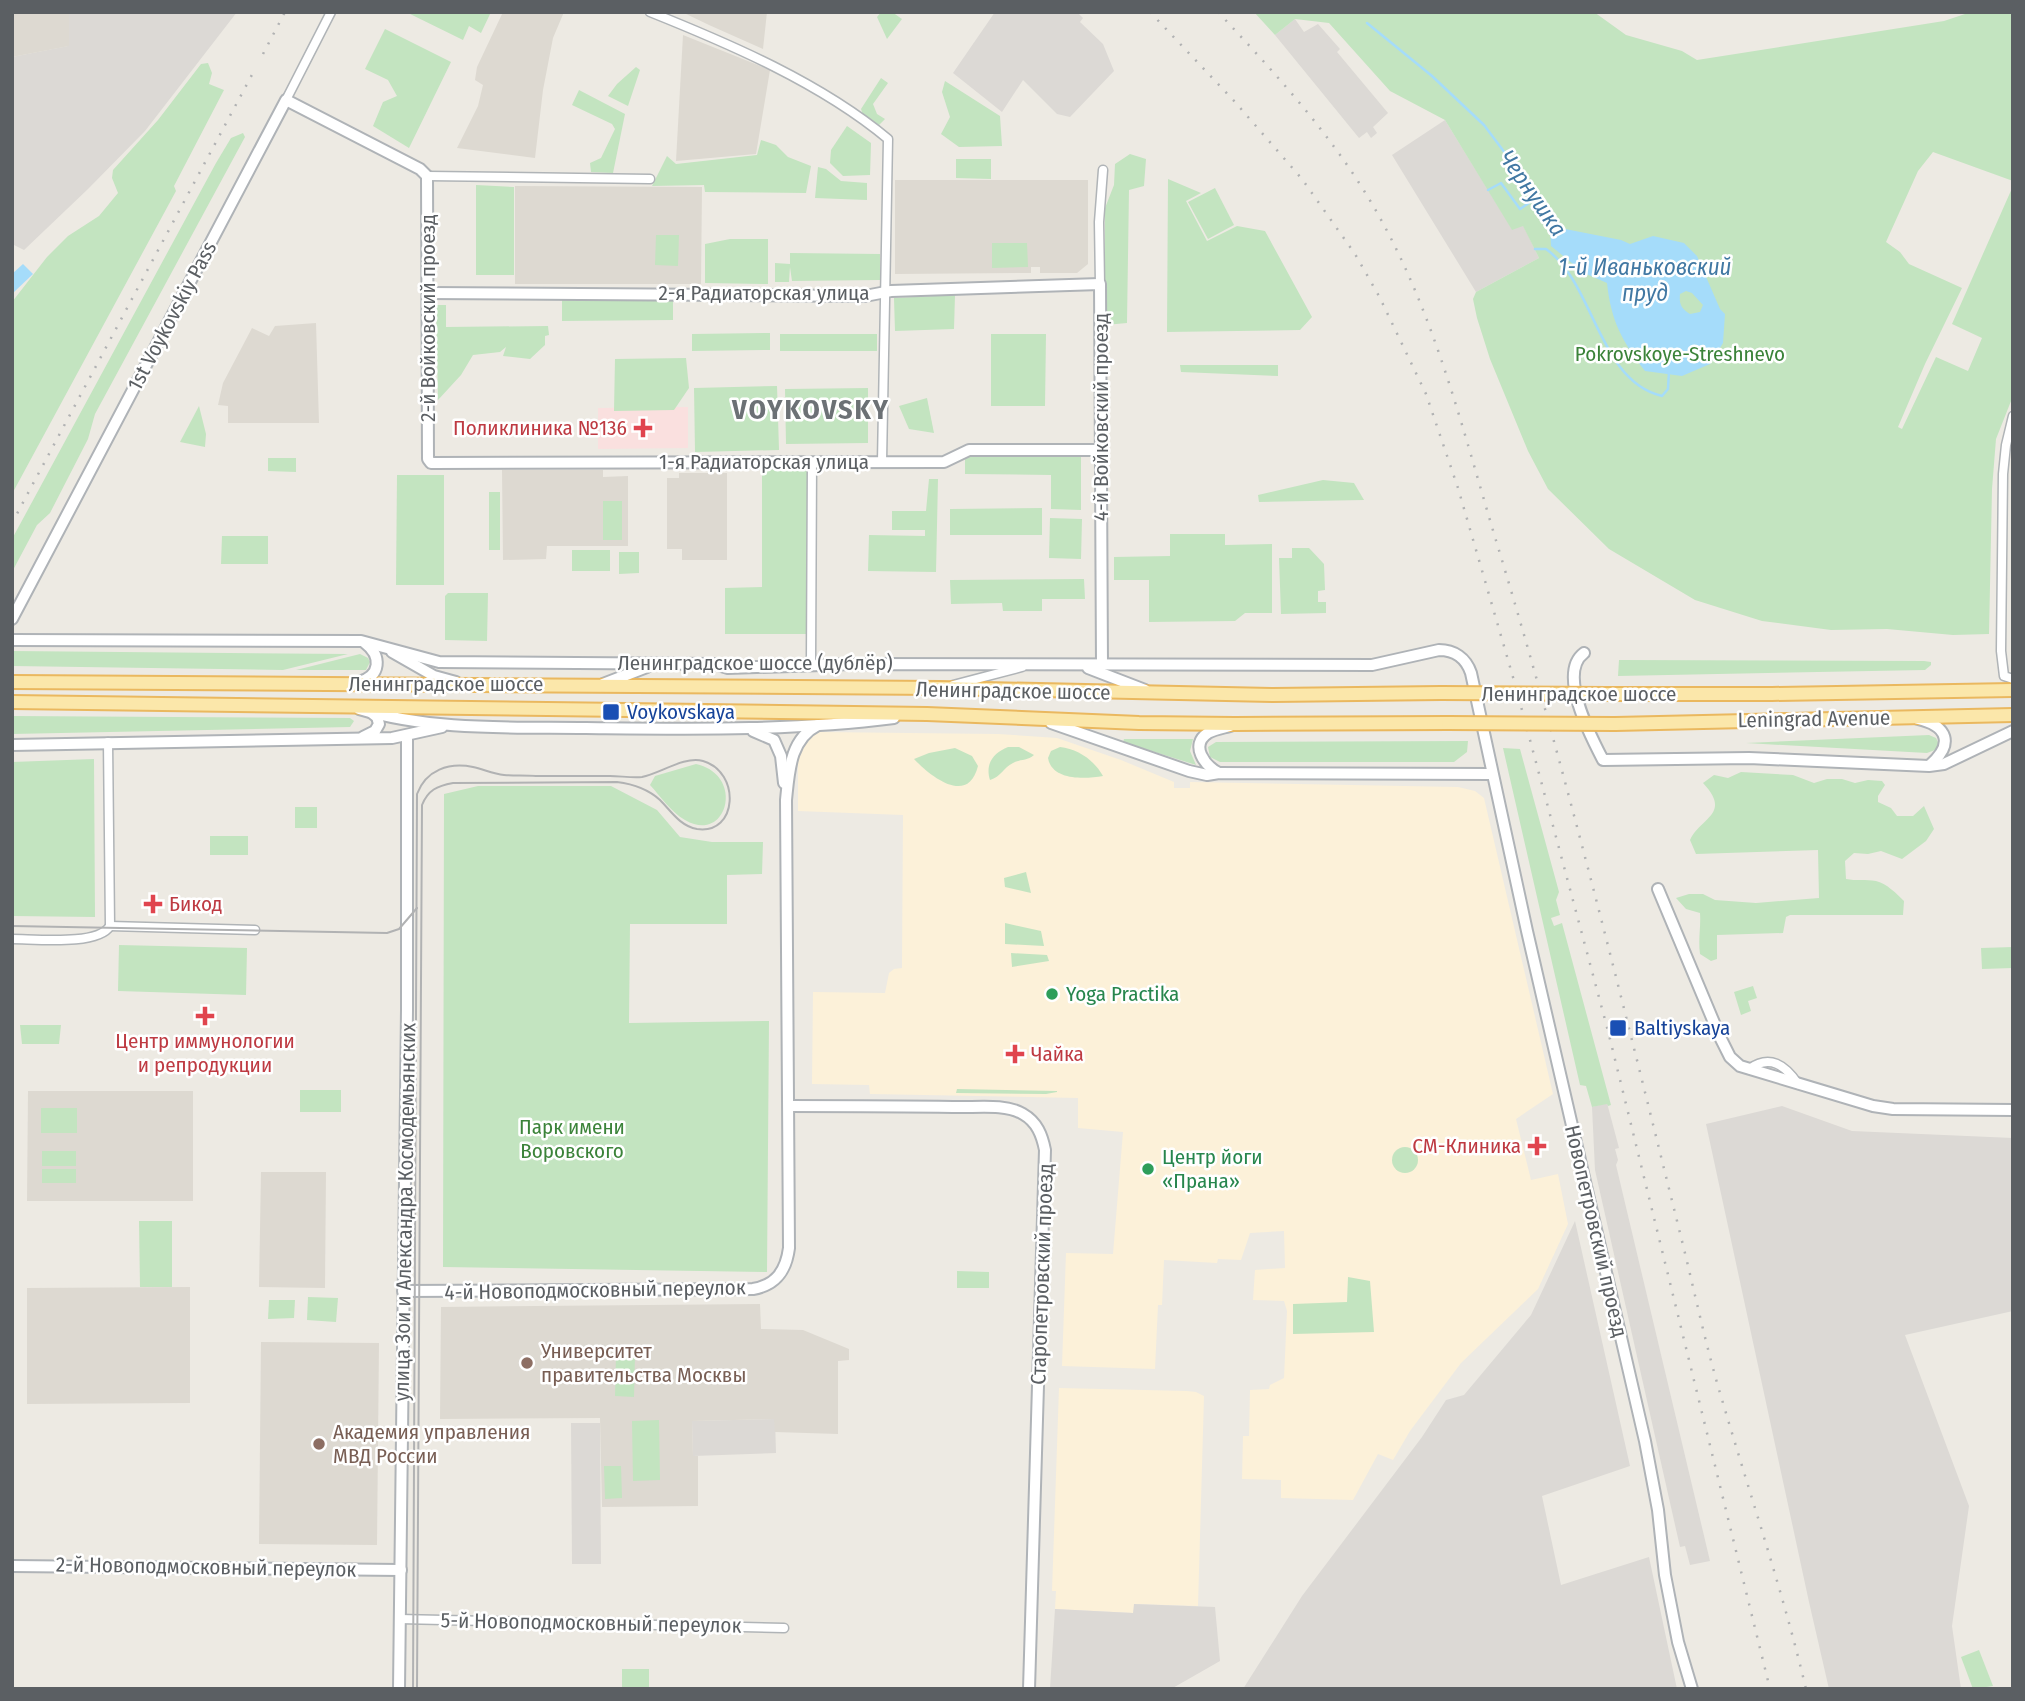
<svg xmlns="http://www.w3.org/2000/svg" width="2025" height="1701" font-family="'Fira Sans Condensed',sans-serif">
  <style>
    .commercial { fill: #fcf1d9 }
    .industrial { fill: #dcd9d5 }
    .education { fill: #ddd9d1 }
    .medical { fill: #fae0df }
    .green { fill: #c3e4c0 }
    .water { fill: #a5dcfa; fill-rule: evenodd }
    .lines { fill: none; stroke-linecap: round; stroke-linejoin: round }
    .stream { stroke: #a5dcfa; stroke-width: 2.5 }
    .street-casing { stroke: #b0b4b7; stroke-width: 11 }
    .secondary-casing { stroke: #afb3b7; stroke-width: 14 }
    .primary-casing { stroke: #eab85f; stroke-width: 16 }
    .street { stroke: #fff; stroke-width: 8 }
    .secondary { stroke: #fff; stroke-width: 10 }
    .primary { stroke: #fbe7aa; stroke-width: 12 }
    .tram { stroke: #b1b2b3; stroke-width: 2 }
    .rail { stroke: #b1b2b3; stroke-width: 2.5; stroke-dasharray: 2 9; stroke-linecap: butt }
    .primary-bridge-casing { stroke: #eab85f; stroke-width: 16; stroke-linecap: butt }
    .primary-bridge { stroke: #fbe7aa; stroke-width: 12 }
    .health-dot { fill: #e0444e; stroke: #fff; stroke-width: 2.5 }
    .transit-dot { fill: #1a4fb4; stroke: #fff; stroke-width: 2.5 }
    .leisure-dot { fill: #2e9e5b; stroke: #fff; stroke-width: 2.5 }
    .education-dot { fill: #8d6e63; stroke: #fff; stroke-width: 2.5 }
    .labels { text-anchor: middle; dominant-baseline: central; stroke-width: 5; stroke-linejoin: round; paint-order: stroke }
    .street-label { font-size: 21px; fill: #5b5f63; stroke: #fff }
    .park-label { font-size: 21px; fill: #3b8339; stroke: #fff }
    .health-label { font-size: 21px; fill: #be3a42; stroke: #fff; text-anchor: end }
    .transit-label { font-size: 21px; fill: #164399; stroke: #fff; text-anchor: start }
    .leisure-label { font-size: 21px; fill: #27864d; stroke: #fff; text-anchor: start }
    .education-label { font-size: 21px; fill: #785e54; stroke: #fff; text-anchor: start }
    .water-label { font-size: 23px; font-style: italic; fill: #4178a3; stroke: #fff }
    .district-label { font-size: 28px; font-weight: bold; letter-spacing: 2px; fill: #6c7175; stroke: #fff }
  </style>
  <rect width="100%" height="100%" fill="#edeae3"/>
  <g class="commercial">
    <polygon points="819,732 998,734 1057,738 1121,760 1174,782 1174,788 1190,788 1190,782 1458,787 1475,791 1484,798 1553,1094 1516,1119 1531,1180 1558,1174 1568,1224 1538,1289 1461,1363 1410,1431 1393,1460 1378,1454 1353,1500 1281,1498 1281,1480 1242,1479 1243,1436 1249,1436 1250,1390 1269,1389 1270,1385 1284,1378 1287,1311 1284,1301 1253,1300 1255,1270 1285,1268 1284,1231 1250,1233 1241,1260 1218,1259 1217,1263 1164,1260 1162,1305 1158,1305 1155,1369 1062,1366 1066,1253 1113,1254 1123,1132 1078,1128 1078,1098 870,1094 869,1085 812,1084 813,992 885,993 889,973 894,969 902,968 902,963 903,815 798,811 798,756 803,743 810,736"/>
    <polygon points="1059,1388 1187,1391 1196,1392 1204,1396 1198,1606 1135,1604 1134,1613 1055,1609 1056,1591 1052,1591"/>
  </g>
  <g class="industrial">
    <polygon points="69,12 237,12 145,131 88,189 24,250 12,244 12,57 68,46"/>
    <polygon points="995,12 1077,12 1083,18 1080,22 1103,44 1114,71 1070,117 1057,114 1023,80 1002,112 953,73"/>
    <polygon points="1295,19 1304,32 1318,24 1340,49 1337,52 1388,113 1373,127 1377,133 1371,138 1367,132 1359,138 1275,35"/>
    <polygon points="1445,120 1512,229 1523,225 1539,258 1476,292 1392,155"/>
    <polygon points="1607,1103 1619,1148 1615,1149 1618,1160 1616,1165 1710,1561 1690,1565 1685,1546 1680,1547 1595,1170 1592,1107"/>
    <polygon points="1782,1106 1852,1131 2013,1138 2013,1311 1905,1335 1969,1506 1952,1626 1961,1689 1829,1689 1809,1602 1706,1124"/>
    <polygon points="1575,1221 1630,1466 1542,1496 1561,1585 1649,1557 1677,1689 1243,1689 1302,1596 1422,1437 1446,1400 1464,1395 1531,1315"/>
    <polygon points="775,1419 776,1453 693,1456 692,1421"/>
    <polygon points="571,1423 600,1423 601,1564 572,1564"/>
    <polygon points="1134,1604 1215,1607 1220,1661 1171,1689 1050,1689 1055,1609 1133,1613"/>
  </g>
  <g class="education">
    <polygon points="12,12 69,12 69,46 12,57"/>
    <polygon points="503,12 564,12 553,38 543,90 535,158 457,148 478,106 483,85 475,80 477,67"/>
    <polygon points="682,12 767,12 763,49 709,25"/>
    <polygon points="683,35 770,70 756,154 676,161"/>
    <polygon points="895,180 1088,180 1088,264 1077,273 1040,273 1040,267 1031,267 1031,273 895,274"/>
    <polygon points="515,186 702,187 701,284 515,284"/>
    <polygon points="316,323 319,423 228,423 228,406 218,405 223,383 252,328 269,336 275,326"/>
    <polygon points="502,470 603,470 603,477 628,476 628,546 547,546 546,559 503,560"/>
    <polygon points="679,473 727,473 727,560 682,560 682,549 667,549 667,478 679,478"/>
    <polygon points="28,1091 193,1091 193,1201 27,1201"/>
    <polygon points="261,1172 326,1172 325,1288 259,1287"/>
    <polygon points="190,1287 190,1403 27,1404 27,1288"/>
    <polygon points="760,1304 761,1329 803,1330 849,1349 849,1360 838,1361 838,1434 775,1432 774,1419 692,1421 693,1456 698,1456 698,1506 602,1507 600,1418 440,1419 441,1307"/>
    <polygon points="261,1342 379,1343 377,1545 259,1544"/>
  </g>
  <polygon class="medical" points="688,407 688,448 598,449 598,408"/>
  <g class="green">
    <polygon points="406,12 491,12 481,33 469,26 463,40"/>
    <polygon points="881,12 892,12 902,19 887,39 877,17"/>
    <polygon points="1254,12 1594,12 1626,35 1682,51 1697,60 1944,21 1971,12 2013,12 2013,181 1933,152 1918,171 1886,242 1900,252 1909,264 1962,288 1925,364 1898,427 1902,429 1936,357 1968,371 1982,338 1952,324 2013,186 2013,396 1996,439 1992,489 1989,634 1953,635 1887,629 1831,630 1762,621 1695,600 1609,549 1548,489 1528,451 1490,359 1477,318 1473,299 1476,292 1539,258 1523,226 1512,230 1445,120 1390,91 1329,23 1295,19 1275,35"/>
    <polygon points="385,29 451,62 409,148 373,126 383,102 397,96 388,80 365,69"/>
    <polygon points="208,63 212,73 209,84 224,90 174,186 176,191 12,494 12,302 47,257 68,236 99,216 118,193 112,178 113,170 158,120 201,64"/>
    <polygon points="636,67 640,70 628,106 608,96 617,84"/>
    <polygon points="881,78 888,83 873,104 877,114 885,119 879,125 863,115 861,109"/>
    <polygon points="945,81 1000,116 1002,146 959,147 941,134 950,117 942,92"/>
    <polygon points="579,90 625,114 613,173 591,172 590,163 601,158 615,129 612,124 572,105"/>
    <polygon points="847,126 871,143 870,175 843,176 830,163 831,150"/>
    <polygon points="243,133 245,137 95,414 88,439 50,513 37,525 12,572 12,539 216,163 231,138"/>
    <polygon points="761,140 776,145 788,157 811,166 806,193 705,192 704,185 652,186 667,156 676,164 757,155"/>
    <polygon points="1130,154 1146,159 1144,186 1129,190 1127,323 1105,325 1105,208 1114,185 1115,164"/>
    <polygon points="956,159 991,159 991,179 956,178"/>
    <polygon points="818,167 826,169 841,181 867,183 867,200 815,198"/>
    <polygon points="1168,179 1201,193 1186,201 1207,241 1237,226 1265,231 1312,317 1300,330 1167,332"/>
    <polygon points="476,185 514,187 514,275 476,275"/>
    <polygon points="1215,188 1234,225 1208,239 1188,202"/>
    <polygon points="656,235 679,235 678,266 655,265"/>
    <polygon points="730,239 768,239 768,284 705,283 705,244"/>
    <polygon points="992,243 1027,243 1028,267 992,268"/>
    <polygon points="790,253 880,254 880,280 792,281 790,267 789,282 775,282 775,263 790,264"/>
    <polygon points="955,295 954,329 895,331 894,298"/>
    <polygon points="562,299 673,299 673,320 562,321"/>
    <polygon points="436,305 446,305 446,327 548,326 549,335 545,336 545,345 530,359 503,356 506,347 500,352 473,355 461,375 438,400"/>
    <polygon points="770,333 770,350 692,351 692,334"/>
    <rect x="780" y="334" width="97" height="17"/>
    <polygon points="991,334 1046,334 1045,406 991,406"/>
    <polygon points="686,358 689,388 674,410 614,411 615,359"/>
    <polygon points="1180,365 1278,365 1278,376 1181,372"/>
    <polygon points="777,386 779,450 695,452 694,388"/>
    <polygon points="868,388 868,443 786,444 785,389"/>
    <polygon points="927,398 934,433 909,429 899,406"/>
    <polygon points="199,406 206,434 205,447 180,442"/>
    <polygon points="965,455 1081,456 1081,510 1051,509 1051,475 965,474"/>
    <polygon points="268,458 296,458 296,472 268,471"/>
    <polygon points="809,468 808,634 725,634 725,588 762,587 762,469"/>
    <polygon points="397,475 444,475 444,585 396,585"/>
    <polygon points="929,479 938,479 936,572 868,571 869,535 925,536 925,530 892,530 892,511 926,511"/>
    <polygon points="1323,480 1354,483 1364,500 1259,502 1258,495"/>
    <rect x="489" y="492" width="11" height="58"/>
    <rect x="603" y="501" width="19" height="39"/>
    <polygon points="1042,508 1042,535 950,535 950,509"/>
    <polygon points="1050,518 1082,519 1081,559 1049,558"/>
    <polygon points="1170,534 1225,534 1225,545 1272,544 1272,613 1245,613 1235,621 1149,622 1149,580 1114,580 1114,557 1170,556"/>
    <polygon points="222,536 268,536 268,564 221,564"/>
    <polygon points="1292,548 1309,548 1324,564 1325,590 1318,591 1318,602 1326,602 1326,613 1281,614 1279,558 1292,558"/>
    <rect x="572" y="550" width="38" height="21"/>
    <polygon points="619,552 639,552 639,573 619,574"/>
    <polygon points="1084,579 1085,599 1042,599 1042,611 1003,611 1002,603 951,604 950,580"/>
    <polygon points="448,593 488,593 487,641 445,640 445,596"/>
    <polygon points="12,651 348,654 283,670 12,666"/>
    <polygon points="360,654 368,658 370,662 366,670 296,670"/>
    <polygon points="1619,660 1924,661 1931,662 1931,665 1925,670 1618,676"/>
    <polygon points="12,716 350,718 354,721 350,727 12,734"/>
    <polygon points="1929,735 1936,738 1939,744 1935,750 1927,753 1746,743"/>
    <polygon points="1124,739 1193,739 1190,751 1196,765 1123,742"/>
    <polygon points="1468,741 1467,752 1454,762 1220,762 1210,757 1208,747 1216,742"/>
    <path d="M1008,747H1019L1034,755C1027,761 1020,759 1013,763C1003,768 1001,777 990,780C985,764 993,753 1008,747Z"/>
    <path d="M1060,747C1078,749 1094,760 1103,776C1085,779 1052,781 1048,758L1051,751Z"/>
    <path d="M955,748L972,756L978,766C968,806 931,777 914,759L929,753Z"/>
    <polygon points="1503,748 1520,749 1559,892 1556,900 1560,915 1551,918 1554,926 1562,923 1611,1105 1608,1106 1607,1104 1592,1107 1586,1086 1580,1085"/>
    <polygon points="94,759 95,917 12,916 12,762"/>
    <path d="M696,764C746,775 727,845 685,820C671,812 661,797 650,785L655,776Z"/>
    <path d="M1741,772L1793,775L1814,783L1827,779H1842L1855,783L1868,780L1882,781L1885,785L1878,796V802L1891,808L1897,816H1913L1924,806L1934,829L1926,841L1902,859L1881,851L1868,854L1854,853L1845,861L1846,879C1856,881 1866,879 1876,881C1886,883 1897,894 1904,901L1903,915H1790L1786,917L1783,933L1717,935V959L1711,961L1700,954C1698,940 1701,927 1700,913L1686,909L1676,898L1689,894H1703L1715,900L1756,903L1819,898L1818,850L1696,854L1690,840C1701,817 1732,814 1703,783L1714,775L1728,778Z"/>
    <polygon points="478,786 611,786 657,810 680,837 712,842 763,842 762,874 727,875 727,924 630,924 629,1023 769,1021 767,1272 443,1267 444,794"/>
    <rect x="295" y="807" width="22" height="21"/>
    <rect x="210" y="836" width="38" height="19"/>
    <polygon points="1026,872 1031,893 1005,887 1004,878"/>
    <polygon points="1005,923 1041,931 1044,946 1005,944"/>
    <polygon points="119,945 247,948 246,995 118,991"/>
    <polygon points="2013,947 2013,968 1982,969 1981,948"/>
    <polygon points="1011,953 1047,955 1049,961 1012,967"/>
    <polygon points="1753,986 1757,998 1748,1001 1751,1011 1741,1015 1734,992"/>
    <polygon points="20,1025 61,1025 59,1044 22,1044"/>
    <polygon points="957,1089 1057,1091 1057,1092 1046,1094 956,1093"/>
    <rect x="300" y="1090" width="41" height="22"/>
    <rect x="41" y="1108" width="36" height="25"/>
    <circle cx="1405" cy="1160" r="13"/>
    <rect x="42" y="1151" width="34" height="15"/>
    <rect x="42" y="1169" width="34" height="14"/>
    <polygon points="139,1221 172,1221 172,1287 140,1287"/>
    <polygon points="957,1271 989,1272 989,1288 957,1288"/>
    <polygon points="1348,1277 1370,1281 1374,1332 1293,1334 1293,1304 1347,1302"/>
    <polygon points="308,1297 338,1298 336,1322 307,1320"/>
    <polygon points="269,1300 295,1300 294,1318 268,1319"/>
    <polygon points="616,1355 635,1356 634,1397 615,1396"/>
    <polygon points="659,1420 660,1480 633,1481 632,1421"/>
    <polygon points="604,1466 621,1466 622,1498 605,1499"/>
    <polygon points="1979,1650 1993,1686 1973,1689 1961,1657"/>
    <rect x="622" y="1669" width="27" height="20"/>
  </g>
  <g class="water">
    <path d="M1550,226L1621,240L1630,244L1653,236L1684,243L1697,256L1720,309L1725,314L1723,343L1710,364L1682,376L1645,371C1622,341 1611,321 1607,283L1584,273L1551,246ZM1686,291L1692,293L1703,305L1700,312L1690,314C1681,308 1679,304 1680,294Z"/>
    <polygon points="23,264 33,274 13,293 12,274"/>
  </g>
  <g class="lines">
    <g class="stream">
      <polyline points="1367,23 1432,76 1484,125 1538,197 1541,212 1552,228"/>
      <polyline points="1488,190 1501,183 1520,209 1538,197"/>
      <path d="M1535,249H1546C1595,284 1598,381 1662,396L1668,389L1669,371"/>
    </g>
    <defs>
      <g id="street">
        <path d="M650,12C730,44 821,83 888,139L882,462"/>
        <polyline points="286,100 331,12"/>
        <polyline points="427,176 650,179"/>
        <polyline points="1100,284 1099,222 1103,170"/>
        <polyline points="2013,416 2006,445 2003,474 2001,651 2004,676 2013,679"/>
        <polyline points="811,664 812,462"/>
        <polyline points="953,685 1022,667"/>
        <polyline points="108,742 110,926"/>
        <polyline points="110,926 255,930"/>
        <path d="M12,939C35,939 98,946 110,926"/>
        <path d="M1749,1069C1770,1054 1785,1065 1798,1084"/>
        <polyline points="399,1619 784,1628"/>
      </g>
      <g id="secondary">
        <polyline points="428,293 865,296 891,291 1100,284 1102,664"/>
        <polyline points="12,619 286,100 420,169 427,176 428,459 431,463 944,462 969,450 1100,450"/>
        <path d="M12,640L361,641L439,662L715,664L728,668L852,664L1372,665L1439,650C1454,650 1466,658 1471,673L1527,931L1645,1441L1658,1510L1665,1575L1678,1642L1692,1689"/>
        <polyline points="392,652 434,676 456,682"/>
        <path d="M1584,653C1557,673 1591,737 1603,760L1749,758L1929,766L1944,764L2013,731"/>
        <polyline points="1088,668 1145,690"/>
        <path d="M359,682C381,676 382,656 365,643"/>
        <polyline points="603,684 647,667"/>
        <path d="M359,709C433,731 510,727 586,728C689,729 792,731 894,718"/>
        <path d="M1918,719C1948,726 1954,744 1930,765"/>
        <polyline points="1051,723 1189,771 1207,775 1219,773 1491,774"/>
        <polyline points="753,731 774,740 781,756 784,783"/>
        <polyline points="363,737 375,731 379,724 377,717 372,713"/>
        <polyline points="12,745 392,738 442,727"/>
        <path d="M1219,773C1205,766 1189,745 1208,733C1215,729 1223,728 1230,726"/>
        <polyline points="1658,889 1720,1037 1730,1057 1740,1066 1873,1106 1893,1109 2013,1110"/>
        <path d="M789,1106C844,1106 898,1106 953,1107C974,1108 1005,1103 1023,1114C1037,1122 1042,1135 1045,1150L1029,1689"/>
        <path d="M403,1291L753,1289C776,1285 786,1271 789,1248L786,800C789,771 790,739 818,725"/>
        <polyline points="12,1566 401,1570"/>
        <polyline points="399,1689 407,1010 407,736"/>
      </g>
      <g id="primary">
        <polyline points="12,682 940,688 1273,695 1441,693"/>
        <polyline points="1607,694 1772,694 2013,690"/>
        <polyline points="12,702 927,714 1139,723 1235,724 1448,723"/>
        <polyline points="1615,724 2013,715"/>
      </g>
    </defs>
    <use href="#street" class="street-casing"/>
    <use href="#secondary" class="secondary-casing"/>
    <use href="#primary" class="primary-casing"/>
    <use href="#street" class="street"/>
    <use href="#secondary" class="secondary"/>
    <use href="#primary" class="primary"/>
    <g class="tram">
      <polyline points="12,926 387,933 399,929 417,908"/>
      <path d="M413,1689L417,794C426,770 449,762 473,767C483,769 493,774 504,775C514,776 525,775 536,776C561,776 585,776 610,776C620,776 632,778 642,777C661,773 684,756 703,761C741,772 738,835 697,829C680,826 671,811 660,800C648,789 633,784 617,782L453,783C437,786 428,790 422,805L417,1689"/>
    </g>
    <g class="rail">
      <polyline points="1150,12 1235,102 1302,179 1355,254 1379,296 1426,394 1458,488 1515,684 1608,1031 1770,1689"/>
      <path d="M1218,12C1275,73 1333,136 1375,209C1436,315 1463,432 1498,547C1568,778 1625,1012 1683,1245C1696,1298 1707,1351 1723,1403C1751,1498 1783,1592 1806,1689"/>
      <polyline points="263,54 285,12"/>
      <polyline points="12,523 254,71"/>
    </g>
    <defs>
      <g id="primary-bridge">
        <polyline points="1441,693 1607,694"/>
        <polyline points="1448,723 1615,724"/>
      </g>
    </defs>
    <use href="#primary-bridge" class="primary-bridge-casing"/>
    <use href="#primary-bridge" class="primary-bridge"/>
  </g>
  <g class="health-dot">
    <path d="M639.5 417.5h7v7h7v7h-7v7h-7v-7h-7v-7h7z"/>
    <path d="M149.5 893.5h7v7h7v7h-7v7h-7v-7h-7v-7h7z"/>
    <path d="M201.5 1005.5h7v7h7v7h-7v7h-7v-7h-7v-7h7z"/>
    <path d="M1011.5 1043.5h7v7h7v7h-7v7h-7v-7h-7v-7h7z"/>
    <path d="M1533.5 1135.5h7v7h7v7h-7v7h-7v-7h-7v-7h7z"/>
  </g>
  <g class="transit-dot">
    <rect x="602" y="703" width="18" height="18" rx="3.5"/>
    <rect x="1609" y="1019" width="18" height="18" rx="3.5"/>
  </g>
  <g class="leisure-dot">
    <circle cx="1052" cy="994" r="7"/>
    <circle cx="1148" cy="1169" r="7"/>
  </g>
  <g class="education-dot">
    <circle cx="527" cy="1363" r="7"/>
    <circle cx="319" cy="1444" r="7"/>
  </g>
  <g class="labels">
    <g class="street-label">
      <text x="764" y="293">2-я Радиаторская улица</text>
      <text transform="translate(172 316) rotate(-62)">1st Voykovskiy Pass</text>
      <text transform="translate(428 318) rotate(-90)">2-й Войковский проезд</text>
      <text transform="translate(1101 417) rotate(-90)">4-й Войковский проезд</text>
      <text x="764" y="462">1-я Радиаторская улица</text>
      <text x="755" y="663">Ленинградское шоссе (дублёр)</text>
      <text x="446" y="684">Ленинградское шоссе</text>
      <text transform="translate(1013 691) rotate(1)">Ленинградское шоссе</text>
      <text x="1579" y="694">Ленинградское шоссе</text>
      <text transform="translate(1814 719) rotate(-1)">Leningrad Avenue</text>
      <text transform="translate(405 1212) rotate(-89)">улица Зои и Александра Космодемьянских</text>
      <text transform="translate(1596 1231) rotate(77)">Новопетровский проезд</text>
      <text transform="translate(1042 1274) rotate(-88)">Старопетровский проезд</text>
      <text transform="translate(595 1290) rotate(-1)">4-й Новоподмосковный переулок</text>
      <text transform="translate(206 1567) rotate(1)">2-й Новоподмосковный переулок</text>
      <text transform="translate(591 1623) rotate(1)">5-й Новоподмосковный переулок</text>
    </g>
    <g class="park-label">
      <text x="1680" y="354">Pokrovskoye-Streshnevo</text>
      <text x="572" y="1127">Парк имени<tspan x="572" dy="24">Воровского</tspan></text>
    </g>
    <g class="health-label">
      <text x="627" y="428">Поликлиника №136</text>
      <text x="169" y="904" text-anchor="start">Бикод</text>
      <text x="205" y="1041" text-anchor="middle">Центр иммунологии<tspan x="205" dy="24">и репродукции</tspan></text>
      <text x="1031" y="1054" text-anchor="start">Чайка</text>
      <text x="1521" y="1146">СМ-Клиника</text>
    </g>
    <g class="transit-label">
      <text x="627" y="712">Voykovskaya</text>
      <text x="1634" y="1028">Baltiyskaya</text>
    </g>
    <g class="leisure-label">
      <text x="1066" y="994">Yoga Practika</text>
      <text x="1162" y="1157">Центр йоги<tspan x="1162" dy="24">«Прана»</tspan></text>
    </g>
    <g class="education-label">
      <text x="541" y="1351">Университет<tspan x="541" dy="24">правительства Москвы</tspan></text>
      <text x="333" y="1432">Академия управления<tspan x="333" dy="24">МВД России</tspan></text>
    </g>
    <g class="water-label">
      <text transform="translate(1533 193) rotate(55)">Чернушка</text>
      <text x="1645" y="267">1-й Иваньковский<tspan x="1645" dy="26">пруд</tspan></text>
    </g>
    <g class="district-label">
      <text x="811" y="409">VOYKOVSKY</text>
    </g>
  </g>
  <rect width="2025" height="1701" fill="none" stroke="#5b5f63" stroke-width="28"/>
</svg>
